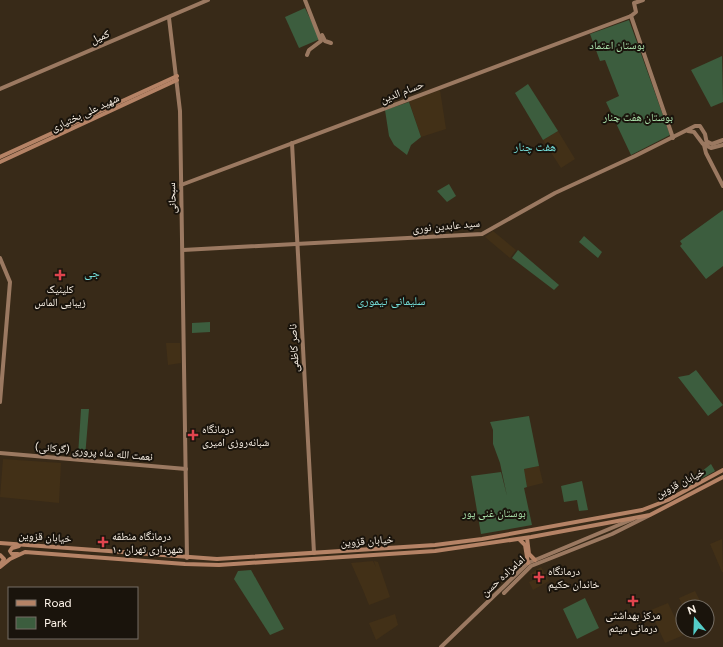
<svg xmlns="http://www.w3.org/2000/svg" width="723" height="647" font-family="Figtree,'Noto Naskh Arabic',sans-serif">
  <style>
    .built { fill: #423017 }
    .green { fill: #3c5d3e }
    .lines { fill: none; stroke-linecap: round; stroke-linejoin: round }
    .secondary { stroke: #9b7961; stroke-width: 4 }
    .primary { stroke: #b58366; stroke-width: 4 }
    .health-dot { fill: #e0444e; stroke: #1a140c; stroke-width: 1.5 }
    .labels { text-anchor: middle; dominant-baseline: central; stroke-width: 4; stroke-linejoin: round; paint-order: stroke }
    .street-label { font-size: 11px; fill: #fcf3e8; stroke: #1a140c }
    .park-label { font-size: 11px; fill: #afe8b0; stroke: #1a140c }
    .poi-label { font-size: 11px; fill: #fcf3e8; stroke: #1a140c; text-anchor: start }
    .neighbourhood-label { font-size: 12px; fill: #76e1dc; stroke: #1a140c }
  </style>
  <rect width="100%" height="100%" fill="#382a18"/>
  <g class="built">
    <polygon points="440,90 446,129 421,137 409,101"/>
    <polygon points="558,131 575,159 561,168 543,140"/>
    <polygon points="493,231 516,250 510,258 485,237"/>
    <polygon points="166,343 180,343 181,363 168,365"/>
    <polygon points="3,459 61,463 59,503 0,497"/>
    <polygon points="539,466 543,483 527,487 524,469"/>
    <polygon points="722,539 723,572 722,572 710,544"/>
    <polygon points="373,561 376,567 374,561 378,562 390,597 369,605 363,590 378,584 363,590 351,563"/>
    <polygon points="541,567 549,581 533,590 529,582 534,580 530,574"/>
    <polygon points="695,591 703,607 683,607 679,598"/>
    <polygon points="668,603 676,620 683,616 683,631 693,631 665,643 651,612 651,610"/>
    <polygon points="395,614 398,625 376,640 369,623"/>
  </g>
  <g class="green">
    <polygon points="305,8 320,39 299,48 285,17"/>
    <polygon points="629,20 670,135 631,155 606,102 619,96 605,60 600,61 590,34"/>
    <polygon points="722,56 723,102 711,107 691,70"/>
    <polygon points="528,84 558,131 543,140 515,93"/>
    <polygon points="409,102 421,137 411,145 407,155 394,145 389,136 385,110"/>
    <polygon points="449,184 456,196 447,202 437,191"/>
    <polygon points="723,210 723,266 706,279 680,246 682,244 680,241"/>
    <polygon points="584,236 602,252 598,258 579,242"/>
    <polygon points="518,250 559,285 554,290 512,258"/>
    <polygon points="210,322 210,332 192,333 192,323"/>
    <polygon points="696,370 723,405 708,416 678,377 689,375"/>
    <polygon points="81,409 89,409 85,457 78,456"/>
    <polygon points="529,416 539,466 524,469 527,487 524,488 532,525 481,534 471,476 501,472 507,496 500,463 493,444 493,430 490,422"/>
    <polygon points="711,464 715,471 685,488 681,480 701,472"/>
    <polygon points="582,481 588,510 579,511 577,500 564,502 561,486"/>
    <polygon points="251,570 284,629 270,635 234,579 238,571"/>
    <polygon points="585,598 599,628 577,639 563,609"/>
  </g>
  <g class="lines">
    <g class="secondary">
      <polyline points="305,0 321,41 309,50 307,55"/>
      <polyline points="631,16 673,138"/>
      <polyline points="169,18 180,111 187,558"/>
      <polyline points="322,35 325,41 331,43"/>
      <polyline points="0,89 208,0"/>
      <polyline points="708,142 712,144 723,140"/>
      <polyline points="292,143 314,553"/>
      <polyline points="704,145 706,153 723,186"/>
      <polyline points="705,145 711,148 723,145"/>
      <polyline points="181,185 631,16 636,12 634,3 643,0"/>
      <polyline points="183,250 482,234 555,193 635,156 695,126 700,126 705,134 707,144 703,144 694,132 688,131"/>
      <polyline points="0,258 10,282 0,402"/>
      <polyline points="0,453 186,469"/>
      <polyline points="504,593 531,566 612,534 648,516"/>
      <polyline points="441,647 528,563 633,519"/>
    </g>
    <g class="primary">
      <polyline points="0,157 177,76"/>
      <polyline points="0,162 177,80"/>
      <polyline points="527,538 529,554 535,560"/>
      <polyline points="519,539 525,545 528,563"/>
      <polyline points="0,543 217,559 435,545 482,539 642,510 668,500 723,470"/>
      <polyline points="18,554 12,554 10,551 12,548 19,546"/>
      <polyline points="0,555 4,559 1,564"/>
      <polyline points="0,567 10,559 25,552 185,564 219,565 435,551 531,537 650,515 723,477"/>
    </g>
  </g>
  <g class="health-dot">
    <path d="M58 269h4v4h4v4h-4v4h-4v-4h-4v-4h4z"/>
    <path d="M191 429h4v4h4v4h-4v4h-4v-4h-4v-4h4z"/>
    <path d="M101 536h4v4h4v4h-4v4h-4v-4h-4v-4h4z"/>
    <path d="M537 571h4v4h4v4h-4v4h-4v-4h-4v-4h4z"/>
    <path d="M631 595h4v4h4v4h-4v4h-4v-4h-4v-4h4z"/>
  </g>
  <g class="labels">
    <g class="street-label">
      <text transform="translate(100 37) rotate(-23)">کمیل</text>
      <text transform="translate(402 92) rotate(-21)">حسام الدین</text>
      <text transform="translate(85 113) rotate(-25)">شهید علی بختیاری</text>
      <text transform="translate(172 198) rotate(-92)">سبحانی</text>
      <text transform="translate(446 226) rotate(-5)">سید عابدین نوری</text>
      <text transform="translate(294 348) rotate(-93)">ناصر کاظمی</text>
      <text transform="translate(94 452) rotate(5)">نعمت الله شاه پروری (گرکانی)</text>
      <text transform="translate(680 483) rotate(-27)">خیابان قزوین</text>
      <text transform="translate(45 537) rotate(4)">خیابان قزوین</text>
      <text transform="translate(367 541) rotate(-4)">خیابان قزوین</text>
      <text transform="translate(503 576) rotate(-42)">امامزاده حسن</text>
    </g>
    <g class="park-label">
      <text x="617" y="45">بوستان اعتماد</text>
      <text x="638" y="117">بوستان هفت چنار</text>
      <text x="494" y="513">بوستان غنی پور</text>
    </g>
    <g class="poi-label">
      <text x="60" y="289" text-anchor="middle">کلینیک<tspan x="60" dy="13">زیبایی الماس</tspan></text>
      <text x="202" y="429">درمانگاه<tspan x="202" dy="13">شبانه‌روزی امیری</tspan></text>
      <text x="112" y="536">درمانگاه منطقه<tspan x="112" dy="13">۱۰ شهرداری تهران</tspan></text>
      <text x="548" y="571">درمانگاه<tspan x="548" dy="13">خاندان حکیم</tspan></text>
      <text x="633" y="615" text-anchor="middle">مرکز بهداشتی<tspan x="633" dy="13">درمانی میثم</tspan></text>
    </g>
    <g class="neighbourhood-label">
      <text x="535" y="147">هفت چنار</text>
      <text x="92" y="273">جی</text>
      <text x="391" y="301">سلیمانی تیموری</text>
    </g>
  </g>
  <rect x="8" y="587" width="130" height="52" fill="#1a140c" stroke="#746d64"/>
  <rect x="16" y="600" width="20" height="6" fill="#b58366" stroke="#746d64"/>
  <text x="44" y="607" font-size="12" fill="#fcf3e8">Road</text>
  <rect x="16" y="617" width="20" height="12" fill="#3c5d3e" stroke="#746d64"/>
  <text x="44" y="627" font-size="12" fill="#fcf3e8">Park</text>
  <g transform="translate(695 619) rotate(341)"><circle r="19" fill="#1a140c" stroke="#746d64"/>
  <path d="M0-3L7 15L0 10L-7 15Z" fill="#54cdc8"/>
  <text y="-6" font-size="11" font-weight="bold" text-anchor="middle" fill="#fcf3e8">N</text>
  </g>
</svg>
